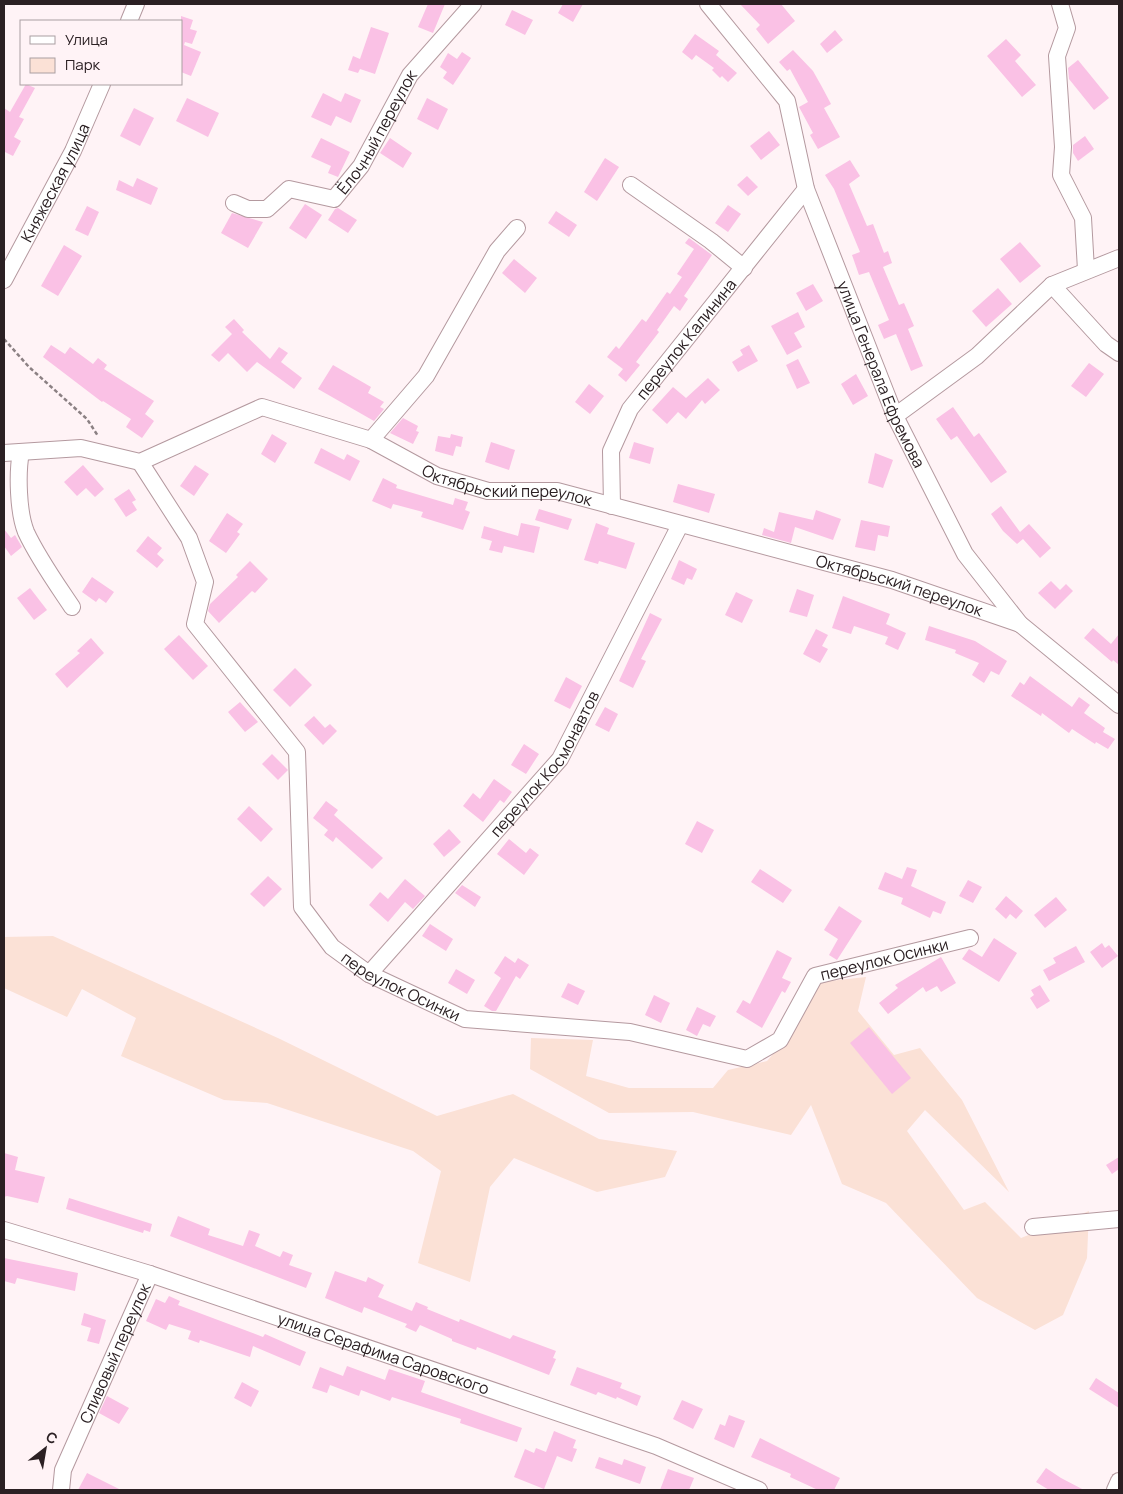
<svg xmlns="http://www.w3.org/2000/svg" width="1123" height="1494" font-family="Manrope,sans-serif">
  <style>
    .green { fill: #fbe1d6 }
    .building { fill: #fac1e5 }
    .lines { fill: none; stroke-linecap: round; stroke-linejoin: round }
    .minor-casing { stroke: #b4999f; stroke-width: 18 }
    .path { stroke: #8b8083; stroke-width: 2.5; stroke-dasharray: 4 2.5; stroke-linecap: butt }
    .minor { stroke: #fff; stroke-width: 16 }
    .labels { text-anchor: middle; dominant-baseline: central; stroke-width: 4; stroke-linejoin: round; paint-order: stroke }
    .street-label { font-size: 16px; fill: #2b2023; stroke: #fff3f6 }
  </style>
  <rect width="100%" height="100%" fill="#fff3f6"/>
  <g class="green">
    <polygon points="53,936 280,1039 437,1116 513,1094 599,1139 677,1151 665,1177 597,1192 514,1158 490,1187 470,1282 418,1263 441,1171 413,1151 267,1103 224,1100 121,1056 136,1018 82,989 67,1017 4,988 4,937"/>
    <polygon points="866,977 858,1011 894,1055 920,1048 962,1100 1009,1192 925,1110 907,1131 964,1210 985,1202 1021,1238 1089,1211 1087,1258 1063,1315 1035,1330 977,1298 886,1203 842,1184 811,1105 791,1135 693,1112 609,1113 530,1069 531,1038 593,1040 586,1076 629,1088 713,1088 728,1070 767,1061 793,1031 820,982"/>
  </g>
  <g class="building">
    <polygon points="428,4 445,4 433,33 418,27"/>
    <polygon points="563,4 583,4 573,22 558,13"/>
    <polygon points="740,4 781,4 795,21 768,44 756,29 760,25"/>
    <polygon points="512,10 533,20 525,35 505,25"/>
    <polygon points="181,16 193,20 190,29 197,31 192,44 185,42 184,45 201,52 191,76 181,72"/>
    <polygon points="371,27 389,33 375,74 360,69 358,73 348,70 353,56 360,59"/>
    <polygon points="835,30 843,40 827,53 820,44"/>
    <polygon points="695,34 719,51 716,55 737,73 728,82 722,76 720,78 712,70 714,68 696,55 692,60 682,52"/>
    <polygon points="1006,39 1021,55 1015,61 1036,85 1022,97 987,56"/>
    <polygon points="793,50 813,71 822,87 831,104 824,108 840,137 818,149 810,135 813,133 799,107 808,102 790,69 787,71 779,62"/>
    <polygon points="462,52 471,58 453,85 443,78 447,72 440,67 448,53 457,59"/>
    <polygon points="1078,60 1109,98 1094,110 1069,79 1068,68"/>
    <polygon points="26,84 35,88 19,117 24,119 14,137 21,141 13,156 5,152 4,155 4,108 10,112"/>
    <polygon points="323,93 341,102 345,93 361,100 351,123 336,116 331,126 311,117"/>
    <polygon points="187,98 219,113 208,137 176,121"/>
    <polygon points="427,98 448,109 438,130 417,119"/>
    <polygon points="134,108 154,118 140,146 120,136"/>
    <polygon points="769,131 780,145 761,160 750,146"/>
    <polygon points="1085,136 1094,149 1078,161 1073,153 1073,145"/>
    <polygon points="321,138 350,152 338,177 328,173 331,166 311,157"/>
    <polygon points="390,138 412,153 403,168 380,153"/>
    <polygon points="605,158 619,167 597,201 584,192"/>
    <polygon points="850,160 860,176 849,184 867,226 873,224 884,253 888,251 892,263 883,267 899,305 904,303 914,326 908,329 923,366 911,371 896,334 884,339 878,325 889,320 869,272 859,275 852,255 860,252 834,189 825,175"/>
    <polygon points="747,176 758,187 748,196 737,185"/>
    <polygon points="137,178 158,188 151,205 116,190 119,180 133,187"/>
    <polygon points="305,204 322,215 306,239 289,228"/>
    <polygon points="728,205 741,214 728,232 715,223"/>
    <polygon points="87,206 99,212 88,236 75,230"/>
    <polygon points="338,208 357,220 348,233 328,220 335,209"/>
    <polygon points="556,211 577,225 569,237 548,223"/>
    <polygon points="232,213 263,222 248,248 221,233"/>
    <polygon points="689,238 712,255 684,296 688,299 680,311 674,306 657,330 659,332 636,362 640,365 626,382 618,375 623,369 607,357 616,346 619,349 642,319 646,322 667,292 670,294 682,277 677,274 694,249 685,243"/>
    <polygon points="1020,242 1041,266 1020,283 1000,259"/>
    <polygon points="64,245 82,256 58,296 41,286"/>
    <polygon points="514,259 537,278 525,293 502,273"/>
    <polygon points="813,284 823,301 806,311 796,293"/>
    <polygon points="998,288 1012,304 986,327 972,311"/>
    <polygon points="798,312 805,327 794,333 802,347 787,355 771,326"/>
    <polygon points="234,319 244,330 242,332 270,359 279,347 288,353 281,362 302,378 294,389 257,362 247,372 228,353 219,362 211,355 232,334 225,327"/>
    <polygon points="51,345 65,354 70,347 93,364 98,358 107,365 104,369 154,401 145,414 154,421 142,438 126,427 131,419 103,401 102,402 43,357"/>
    <polygon points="749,345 758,361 738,372 732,362 743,355 740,350"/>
    <polygon points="798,359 810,383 797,389 786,365"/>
    <polygon points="1089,363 1104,374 1086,397 1071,386"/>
    <polygon points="333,365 371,387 368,393 384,402 380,407 384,409 374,421 318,389"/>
    <polygon points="856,374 868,396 853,405 841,384"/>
    <polygon points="708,378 720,390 705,404 702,400 686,419 678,412 667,424 652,410 673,387 686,398"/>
    <polygon points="589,384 604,396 590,414 575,402"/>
    <polygon points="953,407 974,437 979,433 1007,472 991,483 957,436 951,440 936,419"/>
    <polygon points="403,418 418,426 416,431 419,432 413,444 390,433"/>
    <polygon points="272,434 287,443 275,463 261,454"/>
    <polygon points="451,434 463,437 461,447 456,446 453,456 435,451 438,436 450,438"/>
    <polygon points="491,442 515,450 509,470 485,462"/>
    <polygon points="634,442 654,448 650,464 629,458"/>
    <polygon points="321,448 344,460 347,454 360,461 350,481 314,463"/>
    <polygon points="875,453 893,460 883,488 868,483"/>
    <polygon points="83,465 104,489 95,497 86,488 77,496 64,482"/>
    <polygon points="195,465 209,474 194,496 180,486"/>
    <polygon points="383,478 397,485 396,488 453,505 455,498 468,502 465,510 470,512 463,530 421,517 423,512 393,504 391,509 372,501"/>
    <polygon points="678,484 715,494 709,513 673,502"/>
    <polygon points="129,489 136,500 132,502 137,510 126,517 114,499"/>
    <polygon points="1001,506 1020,532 1029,524 1051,548 1040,558 1023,539 1017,544 1003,531 991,514"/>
    <polygon points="539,509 572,519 568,530 535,520"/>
    <polygon points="816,510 841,519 833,540 795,527 791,543 762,535 764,528 774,532 779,512 813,520"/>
    <polygon points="227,513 243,524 237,532 240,534 226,553 209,541"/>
    <polygon points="861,520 890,526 888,537 878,535 875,551 855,547"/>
    <polygon points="521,523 540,527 534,553 504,546 502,553 489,550 492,541 481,538 484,526 518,536"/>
    <polygon points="596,523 609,528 607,534 635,543 626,569 599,561 598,564 584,560"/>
    <polygon points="4,529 11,538 15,535 22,547 11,556 4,546"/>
    <polygon points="148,536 162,548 157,554 164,560 157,568 136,551"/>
    <polygon points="679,560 697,569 692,580 687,578 684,585 671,579"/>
    <polygon points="250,561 268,579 255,593 252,591 219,623 208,611 210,604 238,577 236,575"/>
    <polygon points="92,577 114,592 106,603 99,598 96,602 82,592"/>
    <polygon points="1051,581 1060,590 1066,584 1073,591 1055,609 1038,593"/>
    <polygon points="30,588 47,610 34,620 17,598"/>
    <polygon points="797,589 814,595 807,617 789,612"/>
    <polygon points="736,592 753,600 742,623 725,615"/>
    <polygon points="843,596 890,614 886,624 906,633 898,650 885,644 888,637 854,626 851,634 832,628"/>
    <polygon points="650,613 662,619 641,659 646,661 633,688 619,681"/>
    <polygon points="929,626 975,641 1007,661 999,675 991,671 984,683 972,675 979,663 955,653 956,650 925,640"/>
    <polygon points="1093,628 1111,644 1119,634 1119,665 1113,660 1112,662 1084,638"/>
    <polygon points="816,629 828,635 822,646 828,649 820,663 803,654"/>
    <polygon points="179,635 208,666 193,680 164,649"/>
    <polygon points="91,638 104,653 67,688 55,674 80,653 77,651"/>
    <polygon points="295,668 312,685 290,707 273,690"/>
    <polygon points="1030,676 1072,707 1079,697 1090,705 1084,713 1105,728 1103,732 1115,739 1108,749 1096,742 1095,744 1072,729 1069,733 1042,713 1041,716 1011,696 1020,682 1024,685"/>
    <polygon points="566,677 582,686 570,709 554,701"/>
    <polygon points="240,702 258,722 245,732 228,712"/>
    <polygon points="605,707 618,714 609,732 595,725"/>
    <polygon points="314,716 325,728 330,724 337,731 323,745 304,725"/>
    <polygon points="524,744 539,754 526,774 511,765"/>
    <polygon points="272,754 288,770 278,780 262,764"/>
    <polygon points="494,779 512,792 504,803 500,800 483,822 463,806 473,793 480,799"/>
    <polygon points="326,801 338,810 334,815 383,858 372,869 336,837 333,842 324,835 328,830 313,818"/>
    <polygon points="249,806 273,829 261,842 237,819"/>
    <polygon points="697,821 714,830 702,853 685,844"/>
    <polygon points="449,829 461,842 444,857 433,844"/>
    <polygon points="509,839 526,853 530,848 539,855 524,875 497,854"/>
    <polygon points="907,867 917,870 911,886 946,902 941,914 933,911 930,918 901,904 903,898 878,889 885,872 902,879"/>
    <polygon points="760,869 792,890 783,903 751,882"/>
    <polygon points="268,876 282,889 264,907 250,894"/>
    <polygon points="405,879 425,896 413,909 405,902 388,922 369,905 380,892 388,899"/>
    <polygon points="968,880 982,887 973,903 959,896"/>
    <polygon points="462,885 481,897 475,907 455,893"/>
    <polygon points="1006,896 1023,911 1016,919 1010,914 1006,919 995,909"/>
    <polygon points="1056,897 1067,910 1045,928 1034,915"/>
    <polygon points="839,906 862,921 837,960 829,955 838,939 824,930"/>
    <polygon points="430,924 453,939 446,951 422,936"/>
    <polygon points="994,938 1017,953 999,982 962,959 969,949 982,957"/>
    <polygon points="1102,943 1105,948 1109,945 1118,956 1102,968 1090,952"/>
    <polygon points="1076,946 1085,962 1049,981 1043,970 1056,963 1053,958"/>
    <polygon points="777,950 792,958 782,978 791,982 785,993 782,991 762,1028 736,1012 743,1000 750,1004"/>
    <polygon points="505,956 515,963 518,958 529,965 520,979 516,976 496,1011 492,1011 484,1006 501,978 494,973"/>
    <polygon points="941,957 956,983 941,992 937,986 926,992 923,987 888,1014 879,1003 898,988 895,985"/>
    <polygon points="456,969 475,980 467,994 448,983"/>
    <polygon points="568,983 585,991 578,1005 561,997"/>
    <polygon points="1040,985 1050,1001 1037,1009 1030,998 1034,995 1031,990"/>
    <polygon points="654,995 670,1003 661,1023 645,1015"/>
    <polygon points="697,1007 716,1016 710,1027 703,1024 697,1036 686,1030"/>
    <polygon points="869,1027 911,1078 892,1094 850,1043"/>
    <polygon points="4,1153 18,1157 15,1170 45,1177 38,1203 7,1196 4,1197"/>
    <polygon points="1119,1157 1119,1169 1112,1174 1106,1165"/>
    <polygon points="69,1198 152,1224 150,1232 144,1230 143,1233 66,1209"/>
    <polygon points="178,1216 210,1229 208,1235 243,1246 249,1230 260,1234 255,1246 280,1257 283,1251 293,1255 289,1265 312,1273 306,1288 170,1236"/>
    <polygon points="4,1258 78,1273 75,1291 17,1278 15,1284 4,1281"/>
    <polygon points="335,1271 366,1282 368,1277 384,1285 378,1297 412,1311 416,1302 428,1307 427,1309 459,1322 460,1319 510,1339 513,1335 556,1351 553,1358 556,1359 549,1375 477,1347 476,1350 452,1341 452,1339 420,1325 416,1332 405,1327 407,1324 364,1307 362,1313 325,1298"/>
    <polygon points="169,1296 180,1301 178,1305 263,1337 265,1334 306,1352 300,1366 253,1346 250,1357 200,1340 199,1343 188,1339 191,1331 169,1324 166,1330 146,1321 156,1299 165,1303"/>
    <polygon points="84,1313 106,1320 99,1344 87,1341 91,1328 81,1325"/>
    <polygon points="347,1366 385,1380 389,1369 425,1381 421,1392 522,1428 517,1442 460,1423 461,1419 392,1397 390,1401 361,1390 359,1396 330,1385 327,1393 312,1388 320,1367 343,1376"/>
    <polygon points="577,1367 622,1383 620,1388 641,1396 637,1406 617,1397 616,1399 598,1392 596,1395 570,1385"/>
    <polygon points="1096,1378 1119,1393 1119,1408 1089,1389"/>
    <polygon points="242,1382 259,1391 251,1407 234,1398"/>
    <polygon points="107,1396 129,1408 119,1424 99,1413"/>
    <polygon points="682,1400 703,1409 693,1429 673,1419"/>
    <polygon points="729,1415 745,1421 734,1448 714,1439 720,1424 725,1426"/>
    <polygon points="554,1431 576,1440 573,1448 577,1449 572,1462 557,1456 544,1489 514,1477 525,1449 534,1453 536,1448 546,1452"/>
    <polygon points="760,1438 840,1478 834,1490 818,1490 790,1477 791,1474 751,1457"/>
    <polygon points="599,1457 622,1465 624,1459 646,1467 640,1484 595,1468"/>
    <polygon points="1046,1468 1061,1478 1084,1490 1049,1490 1036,1482"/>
    <polygon points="668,1469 694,1478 689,1490 660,1490"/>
    <polygon points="87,1473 121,1490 78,1490"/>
  </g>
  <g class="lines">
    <defs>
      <g id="minor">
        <path id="s1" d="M708,4L787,101L806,189L895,416L965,554L1020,624L1119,705"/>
        <polyline points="1060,4 1067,28 1057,56 1063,147 1061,175 1083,218 1086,270"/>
        <polyline points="129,21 136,4"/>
        <polyline points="631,185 711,241 744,268"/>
        <path id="s2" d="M234,203L248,209H267L289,189L334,199L361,166L410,75L473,4"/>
        <path id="s3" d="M4,280L73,151L102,84"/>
        <polyline points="1052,285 1106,344 1119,353"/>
        <polyline points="895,416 977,356 1052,285 1119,258"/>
        <polyline points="371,440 426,376 497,251 517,228"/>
        <path d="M21,452C17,473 18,512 26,532C38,558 56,583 72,607"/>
        <path id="s4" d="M4,453L81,448L140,462L262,407L371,440L437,476L488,491H557L892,580L1020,624"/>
        <path id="s5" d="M140,462L189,538L205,582L195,624L297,752L302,907L332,947L369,974L465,1019L630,1032L747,1059L780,1040L815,976L970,938"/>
        <path id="s6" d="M612,506L611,451L630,409L806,189"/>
        <path id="s7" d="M369,974L560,759L680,525"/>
        <polyline points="1033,1227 1119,1219"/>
        <path id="s8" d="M4,1230L150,1274L656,1446L759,1490"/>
        <path id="s9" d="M61,1490L63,1470L150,1274"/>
        <polyline points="1115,1490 1119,1481"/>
      </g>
    </defs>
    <use href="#minor" class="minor-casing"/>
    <polyline class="path" points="4,339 29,367 87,419 98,436"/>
    <use href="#minor" class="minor"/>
  </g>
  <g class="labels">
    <g class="street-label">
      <text stroke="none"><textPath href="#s2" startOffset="190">Ёлочный переулок</textPath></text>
      <text stroke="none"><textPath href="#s3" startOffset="110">Княжеская улица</textPath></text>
      <text stroke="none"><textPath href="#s6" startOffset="191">переулок Калинина</textPath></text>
      <text stroke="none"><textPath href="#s1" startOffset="415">улица Генерала Ефремова</textPath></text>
      <text stroke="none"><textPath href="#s4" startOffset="532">Октябрьский переулок</textPath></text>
      <text stroke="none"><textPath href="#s4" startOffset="938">Октябрьский переулок</textPath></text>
      <text stroke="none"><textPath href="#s7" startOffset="275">переулок Космонавтов</textPath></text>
      <text stroke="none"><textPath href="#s5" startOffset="1169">переулок Осинки</textPath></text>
      <text stroke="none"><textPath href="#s5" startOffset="629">переулок Осинки</textPath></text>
      <text stroke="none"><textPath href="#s8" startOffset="399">улица Серафима Саровского</textPath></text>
      <text stroke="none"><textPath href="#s9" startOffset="148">Сливовый переулок</textPath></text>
    </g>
  </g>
  <rect width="1123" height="1494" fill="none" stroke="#2b2023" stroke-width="10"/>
  <rect x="20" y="20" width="162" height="65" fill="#fff3f6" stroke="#aa9fa2"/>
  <rect x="30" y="36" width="25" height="8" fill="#ffffff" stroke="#aa9fa2"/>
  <text x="65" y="45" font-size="15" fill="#2b2023">Улица</text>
  <rect x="30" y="58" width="25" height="15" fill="#fbe1d6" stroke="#aa9fa2"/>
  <text x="65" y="70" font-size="15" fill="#2b2023">Парк</text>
  <g transform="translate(45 1449) rotate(31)" stroke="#fff3f6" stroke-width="4" paint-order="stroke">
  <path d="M0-4L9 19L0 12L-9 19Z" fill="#2b2023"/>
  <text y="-8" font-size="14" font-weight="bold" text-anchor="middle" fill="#2b2023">С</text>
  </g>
</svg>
